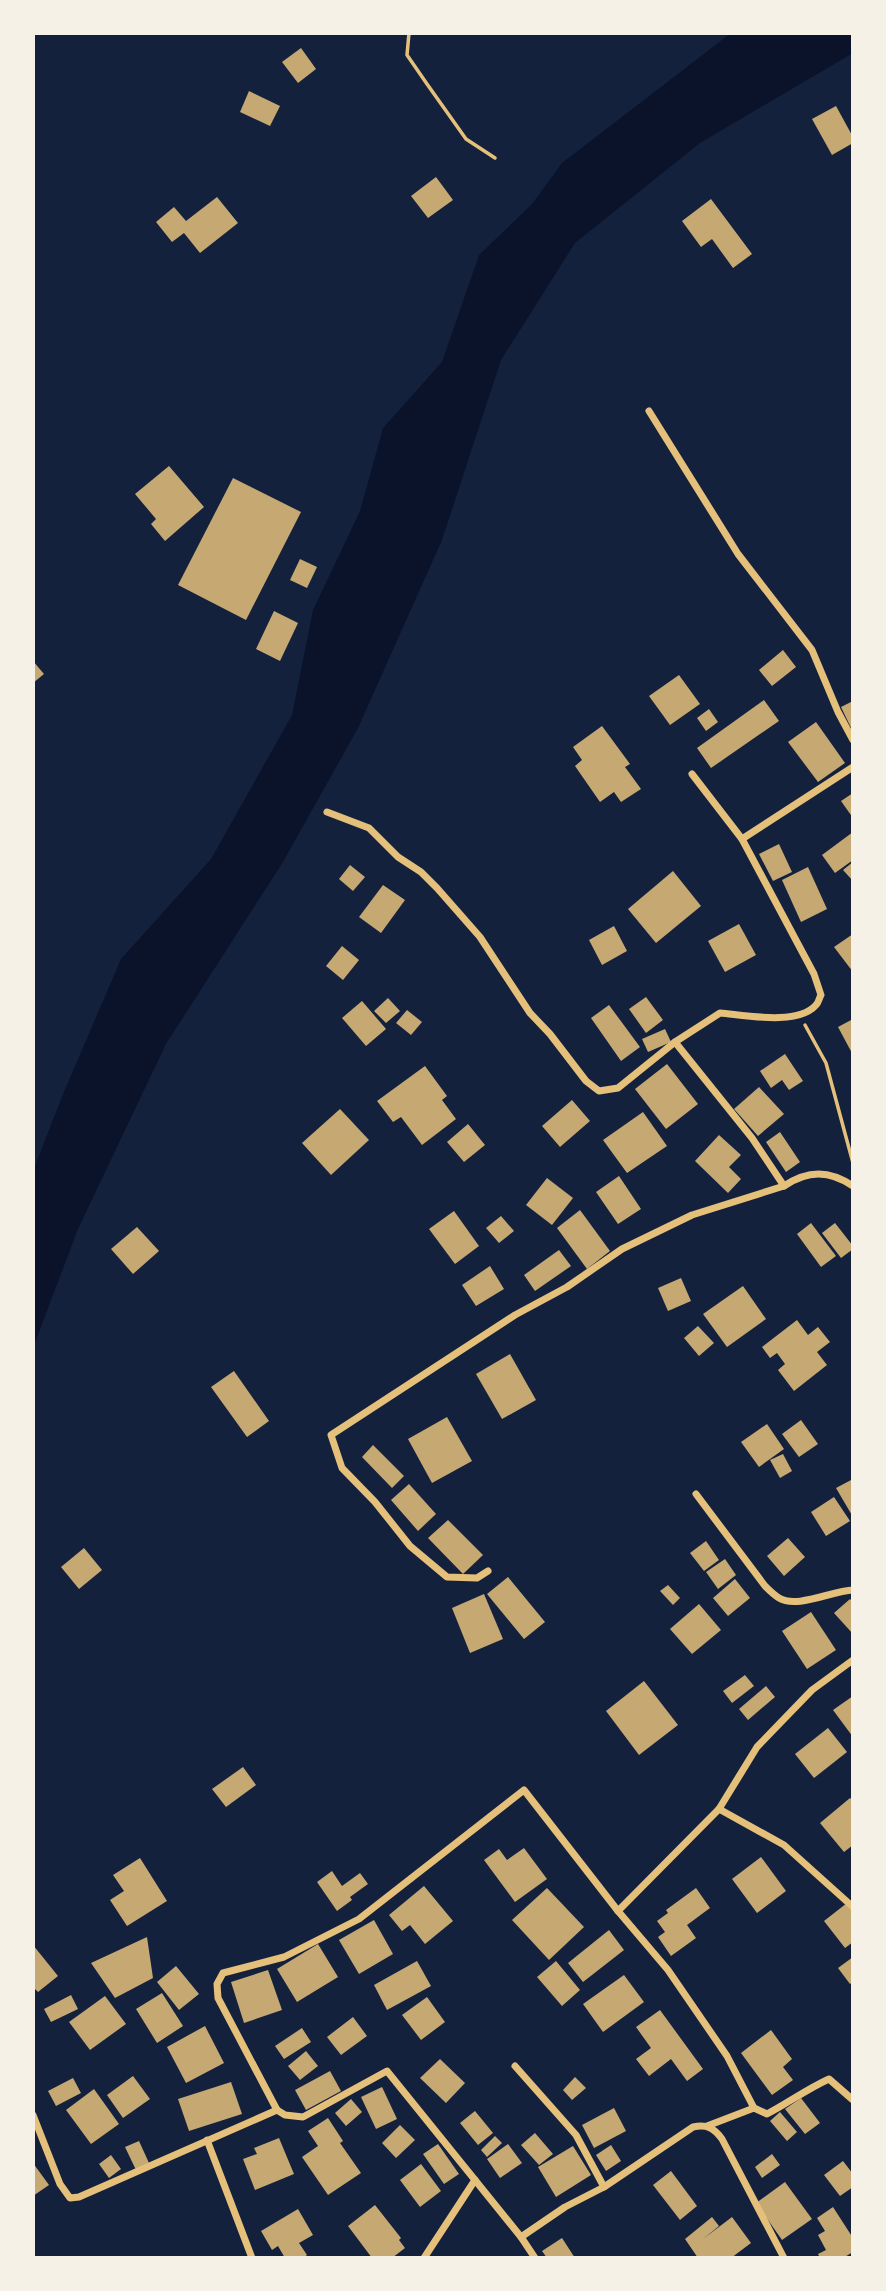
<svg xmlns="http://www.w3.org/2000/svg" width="886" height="2291" font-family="Raleway,sans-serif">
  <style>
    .water { fill: #0b132b }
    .building { fill: #c6a872 }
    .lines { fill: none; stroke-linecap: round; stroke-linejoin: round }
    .path { stroke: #e5c07b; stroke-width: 3.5 }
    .minor { stroke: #e5c07b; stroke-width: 7 }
  </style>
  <rect width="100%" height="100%" fill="#14213d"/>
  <polygon class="water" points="731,33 853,33 853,53 700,143 575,243 501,360 442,540 358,728 283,862 166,1044 78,1229 33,1348 33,1171 63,1094 121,959 211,859 292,715 313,610 360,511 383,428 442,362 479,255 532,204 562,163"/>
  <g class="building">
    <polygon points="301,48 316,69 298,83 282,62"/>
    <polygon points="249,91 280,106 270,126 240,112"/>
    <polygon points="836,106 853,137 853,143 832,155 812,119"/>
    <polygon points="436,177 453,200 428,218 411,196"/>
    <polygon points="217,197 238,223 200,253 184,233 172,242 156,222 174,207 186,221"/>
    <polygon points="711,199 752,254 733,268 712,239 701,247 682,221"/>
    <polygon points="169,466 204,507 165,541 151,524 156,519 135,494"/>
    <polygon points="233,478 301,512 246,620 178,585"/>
    <polygon points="300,559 317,567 307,588 290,580"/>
    <polygon points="274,611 298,623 280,661 256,649"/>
    <polygon points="783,650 796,667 772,686 759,670"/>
    <polygon points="33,661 44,674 33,683"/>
    <polygon points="679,675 700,704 670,725 649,696"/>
    <polygon points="764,700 779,721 711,768 697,748"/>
    <polygon points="853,701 853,732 841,707"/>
    <polygon points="709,709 718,722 706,731 697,718"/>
    <polygon points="816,722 845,763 818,782 788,742"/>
    <polygon points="602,726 630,764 625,767 641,789 621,802 614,792 600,802 575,766 582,760 573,747"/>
    <polygon points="853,793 853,818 841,801"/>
    <polygon points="853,832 853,860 835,873 822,855"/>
    <polygon points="779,844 792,872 773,881 759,854"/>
    <polygon points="853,862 853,881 843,870"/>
    <polygon points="350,865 365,877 353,891 339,879"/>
    <polygon points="808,867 827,909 801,922 782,880"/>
    <polygon points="673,871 701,906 656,943 628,909"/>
    <polygon points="383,885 405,900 381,933 359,917"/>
    <polygon points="739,924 756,955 725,972 708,941"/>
    <polygon points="614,926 627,951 602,965 589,940"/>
    <polygon points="853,934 853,972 834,947"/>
    <polygon points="342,946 359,960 343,980 326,966"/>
    <polygon points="646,997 663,1020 646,1033 629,1009"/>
    <polygon points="388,998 400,1011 386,1023 374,1011"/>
    <polygon points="362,1001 386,1029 366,1046 342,1018"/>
    <polygon points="609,1005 640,1047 621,1061 591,1018"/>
    <polygon points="407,1010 422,1022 411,1035 396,1023"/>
    <polygon points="853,1019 853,1055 838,1027"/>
    <polygon points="665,1029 671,1042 648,1052 642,1039"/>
    <polygon points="785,1054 803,1081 789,1090 782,1080 771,1088 760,1071"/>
    <polygon points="667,1064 698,1104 666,1129 635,1089"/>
    <polygon points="425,1066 447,1096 442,1100 456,1119 422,1145 401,1117 393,1122 377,1101"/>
    <polygon points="759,1087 784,1114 758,1136 734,1109"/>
    <polygon points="572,1100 590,1121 560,1147 542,1126"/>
    <polygon points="340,1109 369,1140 331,1175 302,1143"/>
    <polygon points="643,1112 667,1146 627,1173 603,1140"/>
    <polygon points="468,1124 485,1145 464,1162 447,1142"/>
    <polygon points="780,1132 800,1162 786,1172 766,1142"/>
    <polygon points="719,1135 741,1155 729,1167 741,1179 728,1193 695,1161"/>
    <polygon points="619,1176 641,1209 618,1224 596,1192"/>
    <polygon points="547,1178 573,1198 552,1225 526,1205"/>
    <polygon points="580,1210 610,1251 587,1269 557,1228"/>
    <polygon points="454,1211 479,1246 455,1264 429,1229"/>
    <polygon points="501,1216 514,1231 499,1243 486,1228"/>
    <polygon points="811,1223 836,1256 821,1267 797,1234"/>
    <polygon points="835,1223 853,1246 853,1249 841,1258 822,1233"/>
    <polygon points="137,1227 159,1251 133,1274 111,1249"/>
    <polygon points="559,1250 571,1266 535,1291 524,1275"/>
    <polygon points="490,1266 504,1289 476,1306 462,1285"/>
    <polygon points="681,1278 691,1301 668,1311 658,1288"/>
    <polygon points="743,1286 766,1319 727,1347 703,1314"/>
    <polygon points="797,1320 808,1335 818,1327 830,1342 817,1352 827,1365 794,1391 778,1370 785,1364 777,1353 770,1358 762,1347"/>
    <polygon points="698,1326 714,1343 699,1356 684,1338"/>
    <polygon points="510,1354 536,1400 502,1419 476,1374"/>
    <polygon points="234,1371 269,1421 247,1437 211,1387"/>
    <polygon points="447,1417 472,1461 432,1483 408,1439"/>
    <polygon points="801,1420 818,1444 799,1457 782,1434"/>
    <polygon points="767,1424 784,1449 759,1467 741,1442"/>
    <polygon points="373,1445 404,1476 392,1488 362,1457"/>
    <polygon points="783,1454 792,1471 780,1478 770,1460"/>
    <polygon points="853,1479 853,1517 836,1488"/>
    <polygon points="409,1484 436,1514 418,1531 391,1500"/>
    <polygon points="834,1497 850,1521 826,1536 811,1512"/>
    <polygon points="448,1520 483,1555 463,1574 428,1538"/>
    <polygon points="788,1538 805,1557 784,1576 767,1556"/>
    <polygon points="706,1541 719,1560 704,1571 690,1553"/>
    <polygon points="84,1548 102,1570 79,1589 61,1567"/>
    <polygon points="725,1559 736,1575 718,1589 706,1572"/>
    <polygon points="508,1577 545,1622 524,1639 487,1594"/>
    <polygon points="735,1579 750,1598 728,1616 713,1598"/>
    <polygon points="668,1585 680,1598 673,1605 660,1591"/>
    <polygon points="484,1594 503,1639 470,1653 452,1608"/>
    <polygon points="850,1599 853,1602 853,1634 834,1613"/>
    <polygon points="699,1604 721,1630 692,1654 670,1629"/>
    <polygon points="811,1612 836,1650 807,1669 782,1631"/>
    <polygon points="745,1675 754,1686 732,1703 723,1691"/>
    <polygon points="644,1681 678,1725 639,1755 606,1711"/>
    <polygon points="766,1686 775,1697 748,1720 739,1709"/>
    <polygon points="853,1696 853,1737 833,1710"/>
    <polygon points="828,1728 847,1752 814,1778 795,1754"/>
    <polygon points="243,1767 256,1785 226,1807 212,1789"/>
    <polygon points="850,1798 853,1801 853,1845 844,1852 820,1823"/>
    <polygon points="524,1848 547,1879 515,1902 484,1860 499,1849 507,1860"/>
    <polygon points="761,1857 786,1891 757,1913 732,1879"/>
    <polygon points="140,1858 167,1901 127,1926 110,1900 124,1891 113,1875"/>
    <polygon points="332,1871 342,1886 360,1873 368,1884 350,1897 352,1900 337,1911 317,1882"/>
    <polygon points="424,1886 453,1921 425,1944 410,1925 402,1931 389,1915"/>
    <polygon points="547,1888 584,1927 549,1960 512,1920"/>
    <polygon points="696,1888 710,1908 687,1925 696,1938 671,1956 658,1937 665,1932 657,1921 668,1913 666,1910"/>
    <polygon points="847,1903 853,1911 853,1942 845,1948 824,1921"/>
    <polygon points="374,1920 393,1954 359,1974 339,1940"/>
    <polygon points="609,1930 624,1950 583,1982 568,1963"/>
    <polygon points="147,1937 153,1978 115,1998 91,1963"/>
    <polygon points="318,1944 338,1977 297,2002 277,1969"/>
    <polygon points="33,1945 58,1976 38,1992 33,1987"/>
    <polygon points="853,1957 853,1982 850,1984 838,1968"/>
    <polygon points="417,1961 431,1986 387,2010 374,1985"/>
    <polygon points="556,1961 580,1990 562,2006 537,1977"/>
    <polygon points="176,1966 199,1994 179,2010 157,1982"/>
    <polygon points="268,1970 282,2010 244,2023 231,1982"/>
    <polygon points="624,1975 644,2002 603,2032 583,2004"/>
    <polygon points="162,1993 183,2026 157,2043 136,2009"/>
    <polygon points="71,1995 78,2009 51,2022 44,2009"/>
    <polygon points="105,1996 126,2024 90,2050 69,2022"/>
    <polygon points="427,1997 445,2022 421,2040 402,2015"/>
    <polygon points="660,2010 703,2069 687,2081 671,2059 649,2076 636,2059 651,2048 636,2027"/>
    <polygon points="353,2017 367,2036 341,2055 327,2037"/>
    <polygon points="205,2026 224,2063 186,2083 167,2047"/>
    <polygon points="302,2028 311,2042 284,2059 275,2046"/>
    <polygon points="771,2030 792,2059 783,2067 793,2080 772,2095 741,2053"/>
    <polygon points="306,2051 318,2066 300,2080 288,2066"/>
    <polygon points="440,2059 465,2083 446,2103 420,2078"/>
    <polygon points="330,2071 341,2091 306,2110 295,2090"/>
    <polygon points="133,2076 150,2099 123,2118 107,2095"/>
    <polygon points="575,2077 586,2088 572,2100 563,2090"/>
    <polygon points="73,2078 81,2093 56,2106 48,2091"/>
    <polygon points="231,2082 242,2114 189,2131 178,2099"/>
    <polygon points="382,2087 397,2119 376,2129 361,2097"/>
    <polygon points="94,2089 119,2124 91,2144 66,2110"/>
    <polygon points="801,2098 820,2123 805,2134 785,2109"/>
    <polygon points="351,2099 362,2112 346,2126 335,2113"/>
    <polygon points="614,2108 626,2131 594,2148 582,2125"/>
    <polygon points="475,2111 493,2133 478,2145 460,2123"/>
    <polygon points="780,2112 797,2132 787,2141 770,2121"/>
    <polygon points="328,2118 343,2141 340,2143 361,2173 328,2195 302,2157 318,2146 308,2131"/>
    <polygon points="400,2125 415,2140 396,2158 382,2143"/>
    <polygon points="535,2133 553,2154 539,2165 521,2145"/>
    <polygon points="495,2136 502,2143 487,2157 481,2150"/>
    <polygon points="279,2138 294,2174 255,2190 243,2159 257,2154 254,2148"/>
    <polygon points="139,2141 149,2163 136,2170 125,2147"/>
    <polygon points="438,2144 459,2174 444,2184 423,2154"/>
    <polygon points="508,2144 522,2163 500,2178 487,2159"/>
    <polygon points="611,2145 621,2161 606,2171 596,2155"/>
    <polygon points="573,2146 591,2175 556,2197 538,2167"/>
    <polygon points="772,2154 780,2165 762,2178 755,2167"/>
    <polygon points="111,2155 121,2169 109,2178 99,2164"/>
    <polygon points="843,2161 853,2174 853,2187 840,2196 824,2175"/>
    <polygon points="33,2163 49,2185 33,2196"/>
    <polygon points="421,2164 441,2191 420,2207 400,2180"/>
    <polygon points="671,2171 697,2206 680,2220 653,2185"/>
    <polygon points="785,2182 812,2219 782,2240 756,2203"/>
    <polygon points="375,2205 401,2238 399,2240 405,2248 392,2258 372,2258 348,2226"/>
    <polygon points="833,2207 853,2238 853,2252 843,2258 820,2258 818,2254 826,2250 818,2235 825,2231 817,2218"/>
    <polygon points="298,2209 313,2235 299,2243 307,2255 303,2258 285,2258 278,2246 272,2250 261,2231"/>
    <polygon points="712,2217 719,2226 703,2239 732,2217 751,2243 731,2258 698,2258 685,2239"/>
    <polygon points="562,2238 575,2258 547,2258 542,2251"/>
  </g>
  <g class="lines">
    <g class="path">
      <polyline points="409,33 407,55 427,84 466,139 495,158"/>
      <polyline points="805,1025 826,1063 853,1163"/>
    </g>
    <g class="minor">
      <polyline points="649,411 738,554 812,650 838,712 853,740"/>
      <path d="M327,812L369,828L398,857L421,872L437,888L480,937L530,1013L550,1034L586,1081L599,1091L618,1088L675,1042L720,1013C744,1015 798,1026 816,1005C819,1002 819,998 821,995L814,974L742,839L692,774"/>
      <polyline points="742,839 853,767"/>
      <polyline points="675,1042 752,1138 784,1186"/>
      <path d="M696,1494L765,1586C769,1590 774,1595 779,1598C797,1609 831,1591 853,1590"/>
      <path d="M488,1571L477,1578L447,1577L410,1546L375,1502L342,1468L331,1435L515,1315L567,1287L622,1249L692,1215L784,1186C808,1170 829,1170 853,1186"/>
      <polyline points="853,1660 812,1690 757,1747 719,1809 784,1845 853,1907"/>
      <polyline points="618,1911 719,1809"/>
      <polyline points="515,2066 576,2135 604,2187"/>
      <path d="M277,2110L218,1998L217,1984L223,1973L284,1957L359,1919L524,1790L618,1911L668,1970L727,2056L754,2108L767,2114C788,2103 807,2089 829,2079L853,2100"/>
      <polyline points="33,2115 60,2184 70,2198 79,2197 277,2110 285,2115 303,2117 387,2071 521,2237 535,2258"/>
      <polyline points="707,2126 754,2108"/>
      <polyline points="207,2140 252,2258"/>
      <path d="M521,2237L565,2207L604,2187L693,2127C707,2124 714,2128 722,2139L784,2258"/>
      <polyline points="424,2258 475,2180"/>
    </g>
  </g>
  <rect width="886" height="2291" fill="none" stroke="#f6f1e7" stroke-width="70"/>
</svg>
